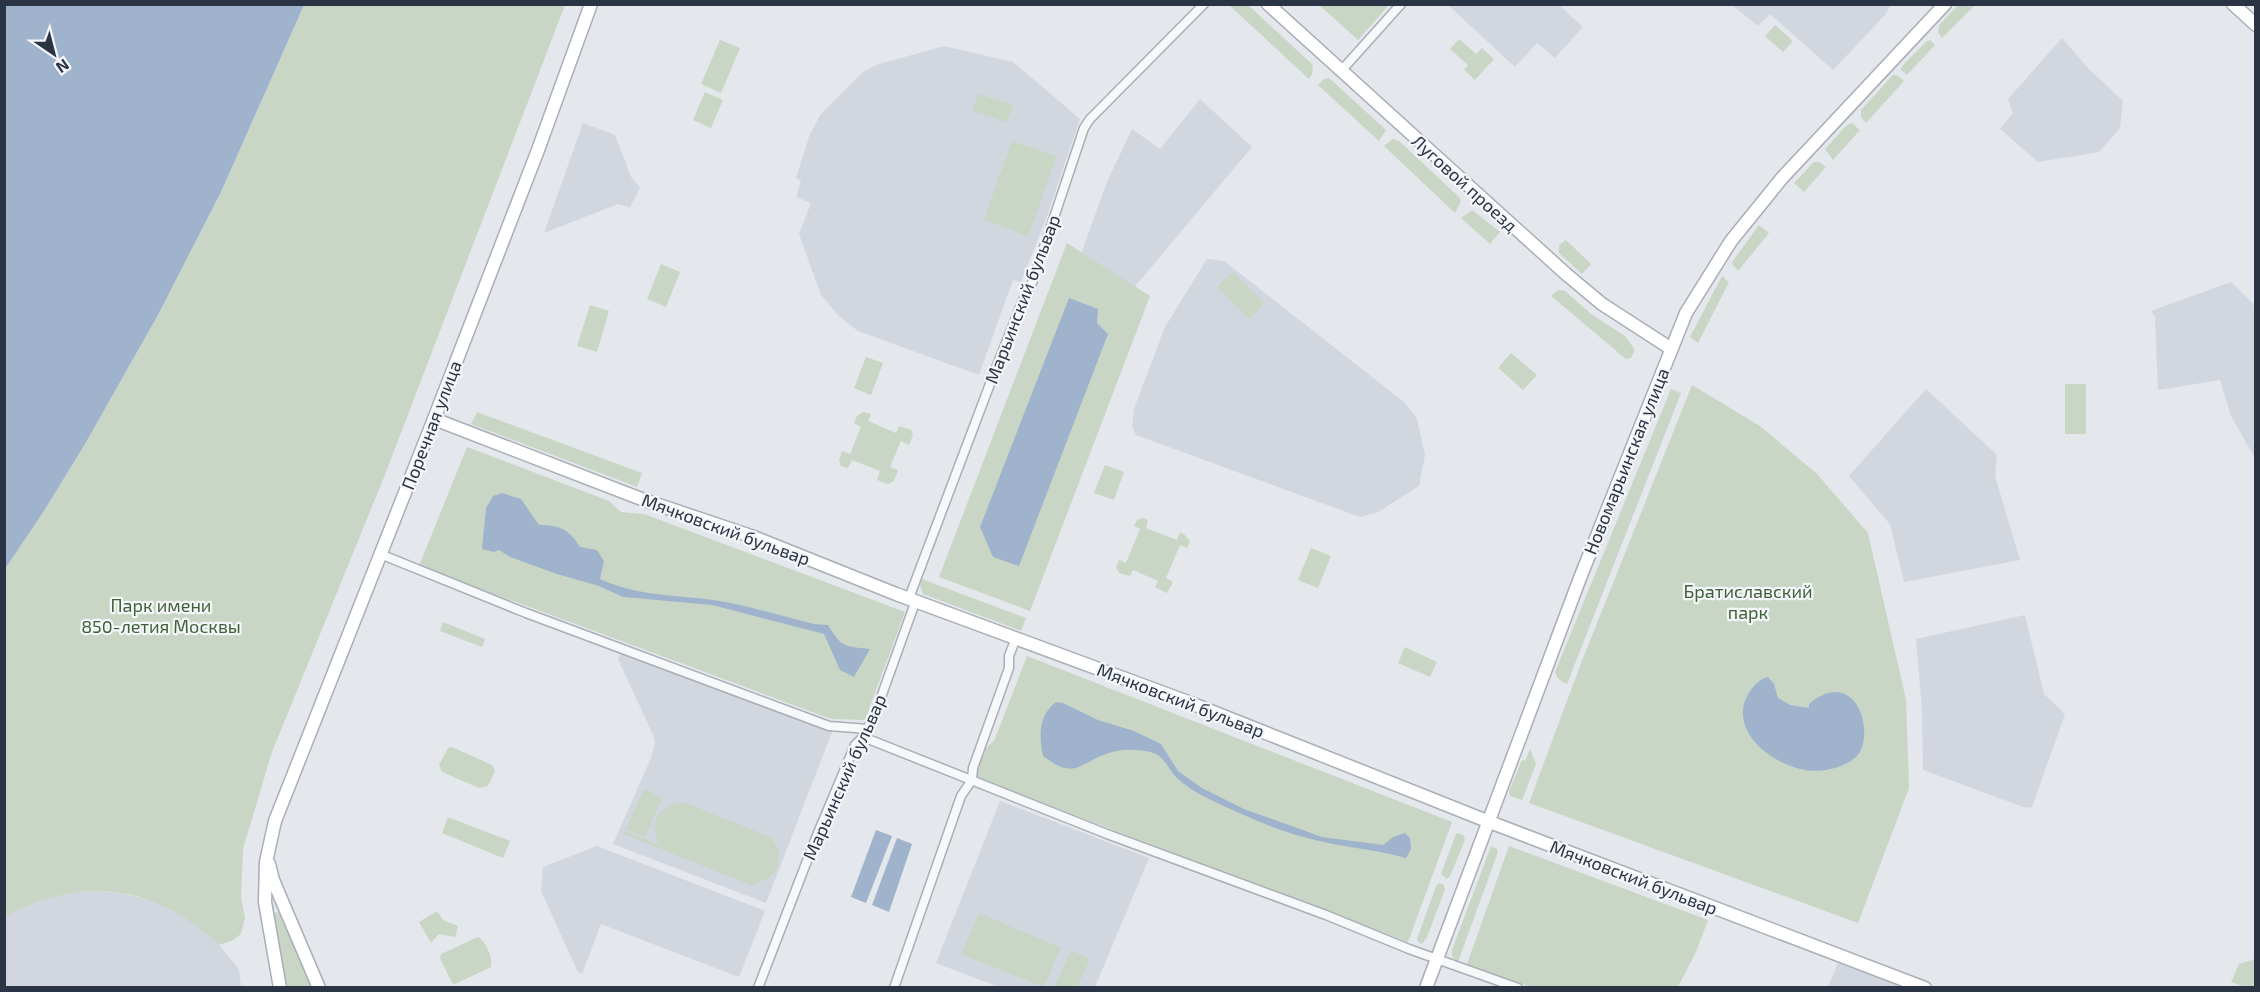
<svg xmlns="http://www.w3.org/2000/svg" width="2260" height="992" font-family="'Exo 2',sans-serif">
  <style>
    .built { fill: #d2d6de }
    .green { fill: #c9d6c5 }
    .water { fill: #9fb4cc }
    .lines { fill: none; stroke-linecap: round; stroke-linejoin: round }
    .street-casing { stroke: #a9aeb7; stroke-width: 11 }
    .secondary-casing { stroke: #a9aeb7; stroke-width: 15 }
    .street { stroke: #f7f8fa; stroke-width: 8 }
    .secondary { stroke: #fff; stroke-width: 12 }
    .labels { text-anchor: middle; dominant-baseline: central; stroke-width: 4.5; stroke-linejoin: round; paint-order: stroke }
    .street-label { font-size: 18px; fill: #2b3445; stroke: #f4f6f9 }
    .park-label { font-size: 18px; fill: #3f6138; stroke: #f4f6f9 }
  </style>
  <rect width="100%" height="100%" fill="#e4e7ec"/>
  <g class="built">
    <polygon points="1448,5 1559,5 1583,27 1555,58 1537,43 1515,67"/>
    <polygon points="1732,5 1890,5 1886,14 1833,70 1770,14 1758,26"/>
    <polygon points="2062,38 2087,67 2123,101 2120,128 2099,152 2038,162 2000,129 2013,113 2008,99"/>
    <polygon points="944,46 1013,62 1080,119 1046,219 1021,282 1013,280 979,375 858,331 839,316 821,295 799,234 811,203 796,197 801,181 796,178 809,137 820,115 863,72 876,65"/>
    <polygon points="1200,99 1252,147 1132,290 1081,254 1107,182 1132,129 1160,149"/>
    <polygon points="583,123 615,135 631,177 640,187 630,208 618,204 544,233"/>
    <polygon points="1207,259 1224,261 1404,402 1417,419 1425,455 1419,486 1378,512 1360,517 1136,435 1132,426 1134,409 1165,327"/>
    <polygon points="2231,282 2255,306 2255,458 2231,416 2220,380 2158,390 2155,317 2151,311"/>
    <polygon points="1926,389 1997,455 1995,476 2020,560 1904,582 1890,524 1849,476"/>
    <polygon points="2025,615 2044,694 2065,714 2032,807 2026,808 1923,770 1922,710 1916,639"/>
    <polygon points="622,651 832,732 766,903 613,844 651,758 655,743 654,737 618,659"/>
    <polygon points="1000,801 1149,858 1095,987 999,987 936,963"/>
    <polygon points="597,846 765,911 739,977 601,924 582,974 578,972 541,891 543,867"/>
    <polygon points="99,891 121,893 157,902 198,925 219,945 239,969 241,987 5,988 5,916 30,902 70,892"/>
    <polygon points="1838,963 1903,987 1828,987"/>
  </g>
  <g class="green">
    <polygon points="1959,4 1975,5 1942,38 1938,33 1939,25"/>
    <path d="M304,5H565L384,477L272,752L243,849L241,897L245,918L241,934L233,940L219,945C155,884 82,875 5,916V569L44,511L85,444L158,315L221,192Z"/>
    <polygon points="1229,5 1248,5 1313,65 1312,74 1309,79"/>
    <polygon points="1319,5 1389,5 1358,40"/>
    <polygon points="1775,25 1793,41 1783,52 1765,36"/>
    <polygon points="1459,39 1476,54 1482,48 1494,59 1475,80 1464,70 1468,65 1450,49"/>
    <polygon points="720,40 740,48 721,93 701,84"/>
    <polygon points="1930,40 1935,45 1907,75 1901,70 1902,66 1926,42"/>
    <polygon points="1893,75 1897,75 1904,81 1866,123 1861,117 1861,110"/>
    <polygon points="1329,78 1386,130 1379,141 1318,85 1324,79"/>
    <polygon points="705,92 723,100 711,128 693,120"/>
    <polygon points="978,94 1013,105 1007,122 972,111"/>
    <polygon points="1852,123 1860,130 1833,160 1825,149 1847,125"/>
    <polygon points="1393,139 1399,141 1460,198 1461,201 1455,213 1384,146"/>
    <polygon points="1012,141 1057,156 1028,236 984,220"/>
    <polygon points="1814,162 1819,162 1826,167 1804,192 1794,183"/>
    <polygon points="1472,210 1500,232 1490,244 1461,218"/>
    <polygon points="1759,225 1769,233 1738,271 1732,264 1733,261"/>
    <polygon points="1566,240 1591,264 1582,274 1559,253 1559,245"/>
    <polygon points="1067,243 1150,296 1030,611 939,577"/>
    <polygon points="661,264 680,272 666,307 647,299"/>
    <polygon points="1233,272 1264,303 1249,319 1217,287"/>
    <polygon points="1722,276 1729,282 1698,343 1690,337"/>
    <polygon points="1558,290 1565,291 1591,314 1625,336 1635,350 1631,358 1626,359 1551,296"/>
    <polygon points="590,305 609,311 597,352 577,346"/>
    <polygon points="1511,353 1537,375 1523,390 1498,368"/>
    <polygon points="866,357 883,363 871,395 854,388"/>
    <rect x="2065" y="384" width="21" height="50"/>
    <polygon points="1692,385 1760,426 1817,474 1868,533 1906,700 1909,788 1858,923 1529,803 1580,666"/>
    <path d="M1671,389L1681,393L1567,684C1560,681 1557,678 1555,672Z"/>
    <polygon points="477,412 642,473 637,487 471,424"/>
    <polygon points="863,412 871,414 868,421 896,433 899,426 911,430 913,435 909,445 901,441 890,467 898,470 894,481 888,484 877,480 880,471 852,460 848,468 841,466 839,461 842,451 850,454 861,427 854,423 857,416"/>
    <polygon points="467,447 609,501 621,512 644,514 905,612 865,720 831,719 419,566"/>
    <polygon points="1105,465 1124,472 1114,500 1094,493"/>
    <polygon points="1143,518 1148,520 1146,528 1177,540 1180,532 1186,536 1190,542 1187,548 1180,545 1166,578 1173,582 1167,593 1155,587 1158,581 1133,570 1130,576 1119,573 1116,567 1119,560 1126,563 1140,529 1134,526 1137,520"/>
    <polygon points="1311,548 1331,556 1318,588 1298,580"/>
    <polygon points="922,579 1026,618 1021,631 923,594 920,585"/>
    <polygon points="443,622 485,639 482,647 440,631"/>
    <polygon points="1405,647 1437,662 1430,677 1398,663"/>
    <path d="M1027,656L1452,822L1408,942L977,778C975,763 982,750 994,741Z"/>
    <polygon points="452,747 492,765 495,771 488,786 479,788 442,772 439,765 448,748"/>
    <polygon points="1530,749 1536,764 1522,800 1510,796 1509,791 1522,760 1525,761"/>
    <polygon points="644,789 662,798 645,837 626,829"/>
    <path d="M676,803H685L770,837C788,854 778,880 754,883L753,886L624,834L625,831L660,845C650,826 655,810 676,803Z"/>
    <polygon points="448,817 510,841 503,858 442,833"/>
    <polygon points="1458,833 1464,836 1465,840 1450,876 1447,879 1441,874 1456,834"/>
    <polygon points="1491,846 1497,849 1498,852 1458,962 1452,956 1452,950"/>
    <polygon points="1509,846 1708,920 1696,952 1678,987 1531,987 1467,964"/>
    <polygon points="1439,883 1444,885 1445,889 1427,937 1422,944 1419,943 1417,939 1436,886"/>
    <polygon points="437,911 443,920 458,926 455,937 439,934 431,943 419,922"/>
    <polygon points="276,912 279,913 312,987 286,987 273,919 273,914"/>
    <polygon points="979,913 1061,948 1044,987 961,954"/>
    <path d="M478,937C486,942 493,958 491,967L455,984L452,983L440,958L441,954Z"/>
    <polygon points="1071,950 1090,959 1077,987 1055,986"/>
    <polygon points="2255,959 2255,987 2245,987 2231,982 2239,964"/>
  </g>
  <g class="water">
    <polygon points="5,4 304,5 221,192 158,315 85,444 44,511 5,569"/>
    <polygon points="1069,298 1098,309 1097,323 1108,334 1019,566 993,557 980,527"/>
    <path d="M502,493L521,499L539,525C560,525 569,529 580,547L597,550L604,561L600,579C637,596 674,595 714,600C747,605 781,616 814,624L828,625C842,648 844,646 870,649L854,677L840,670L824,634L712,605L623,597L599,586L557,574L510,557L499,550L494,552L482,549L486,508L493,496Z"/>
    <path d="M1768,677L1774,684L1778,698L1790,705L1809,708V704C1857,664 1876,735 1857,756C1845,768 1822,773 1805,770C1771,764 1725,729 1750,691C1755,684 1760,679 1768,677Z"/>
    <path d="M1056,702L1063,703L1098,720L1134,731L1161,744L1178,771L1202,788L1244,809L1322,837L1383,845L1393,837L1405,833L1410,838L1411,849L1406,858C1373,849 1340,847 1307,838C1275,830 1243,815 1213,801C1201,795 1189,789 1178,779C1167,769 1166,756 1150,752C1136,749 1122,749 1109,753C1078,763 1076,781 1043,756C1039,736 1038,716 1056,702Z"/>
    <polygon points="876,830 892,836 866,903 851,897"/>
    <polygon points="897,838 912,844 889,912 872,905"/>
  </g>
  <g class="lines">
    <defs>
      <g id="street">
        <polyline points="1341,71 1401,4"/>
        <polyline points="380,554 526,613 829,726 868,729"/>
        <polyline points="909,598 996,368 1023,300 1032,283 1084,128 1090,119 1204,4"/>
        <polyline points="863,737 1107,834 1326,915 1409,949 1518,988"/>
        <polyline points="758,988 815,840 855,745 863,737 875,714 916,600"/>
        <polyline points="894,988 961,796 972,780 973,768 1009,668 1009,656 1016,638"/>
      </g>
      <g id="secondary">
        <polyline points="1268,4 1566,274 1602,304 1670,348"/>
        <polyline points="2233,4 2256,25"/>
        <polyline points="434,419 644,500 751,536 896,594 1188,702 1487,821 1925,988"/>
        <polyline points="269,864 273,880 319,988"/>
        <polyline points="280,988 265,902 266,862 275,821 434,419 538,150 591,4"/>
        <polyline points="1426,988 1580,578 1686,313 1731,241 1782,178 1945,4"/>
      </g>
    </defs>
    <use href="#street" class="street-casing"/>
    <use href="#secondary" class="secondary-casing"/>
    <use href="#street" class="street"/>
    <use href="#secondary" class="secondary"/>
  </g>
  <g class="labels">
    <g class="street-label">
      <text transform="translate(1465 183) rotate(42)">Луговой проезд</text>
      <text transform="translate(1022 299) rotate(-69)">Марьинский бульвар</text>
      <text transform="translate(431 425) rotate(-69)">Поречная улица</text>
      <text transform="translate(1626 461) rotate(-68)">Новомарьинская улица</text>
      <text transform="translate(726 529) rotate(20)">Мячковский бульвар</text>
      <text transform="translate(1181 700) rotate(21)">Мячковский бульвар</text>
      <text transform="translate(844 777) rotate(-66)">Марьинский бульвар</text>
      <text transform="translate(1634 877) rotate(21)">Мячковский бульвар</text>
    </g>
    <g class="park-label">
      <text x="1748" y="591">Братиславский<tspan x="1748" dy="21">парк</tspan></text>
      <text x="161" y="605">Парк имени<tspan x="161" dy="21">850-летия Москвы</tspan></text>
    </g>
  </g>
  <rect width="2260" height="992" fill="none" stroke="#2b3445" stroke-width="12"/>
  <g transform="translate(54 54) rotate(145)" stroke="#f4f6f9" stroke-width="4.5" paint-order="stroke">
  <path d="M0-4.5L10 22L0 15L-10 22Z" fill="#2b3445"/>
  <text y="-9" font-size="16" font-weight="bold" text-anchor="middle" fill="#2b3445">N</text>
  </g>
</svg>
